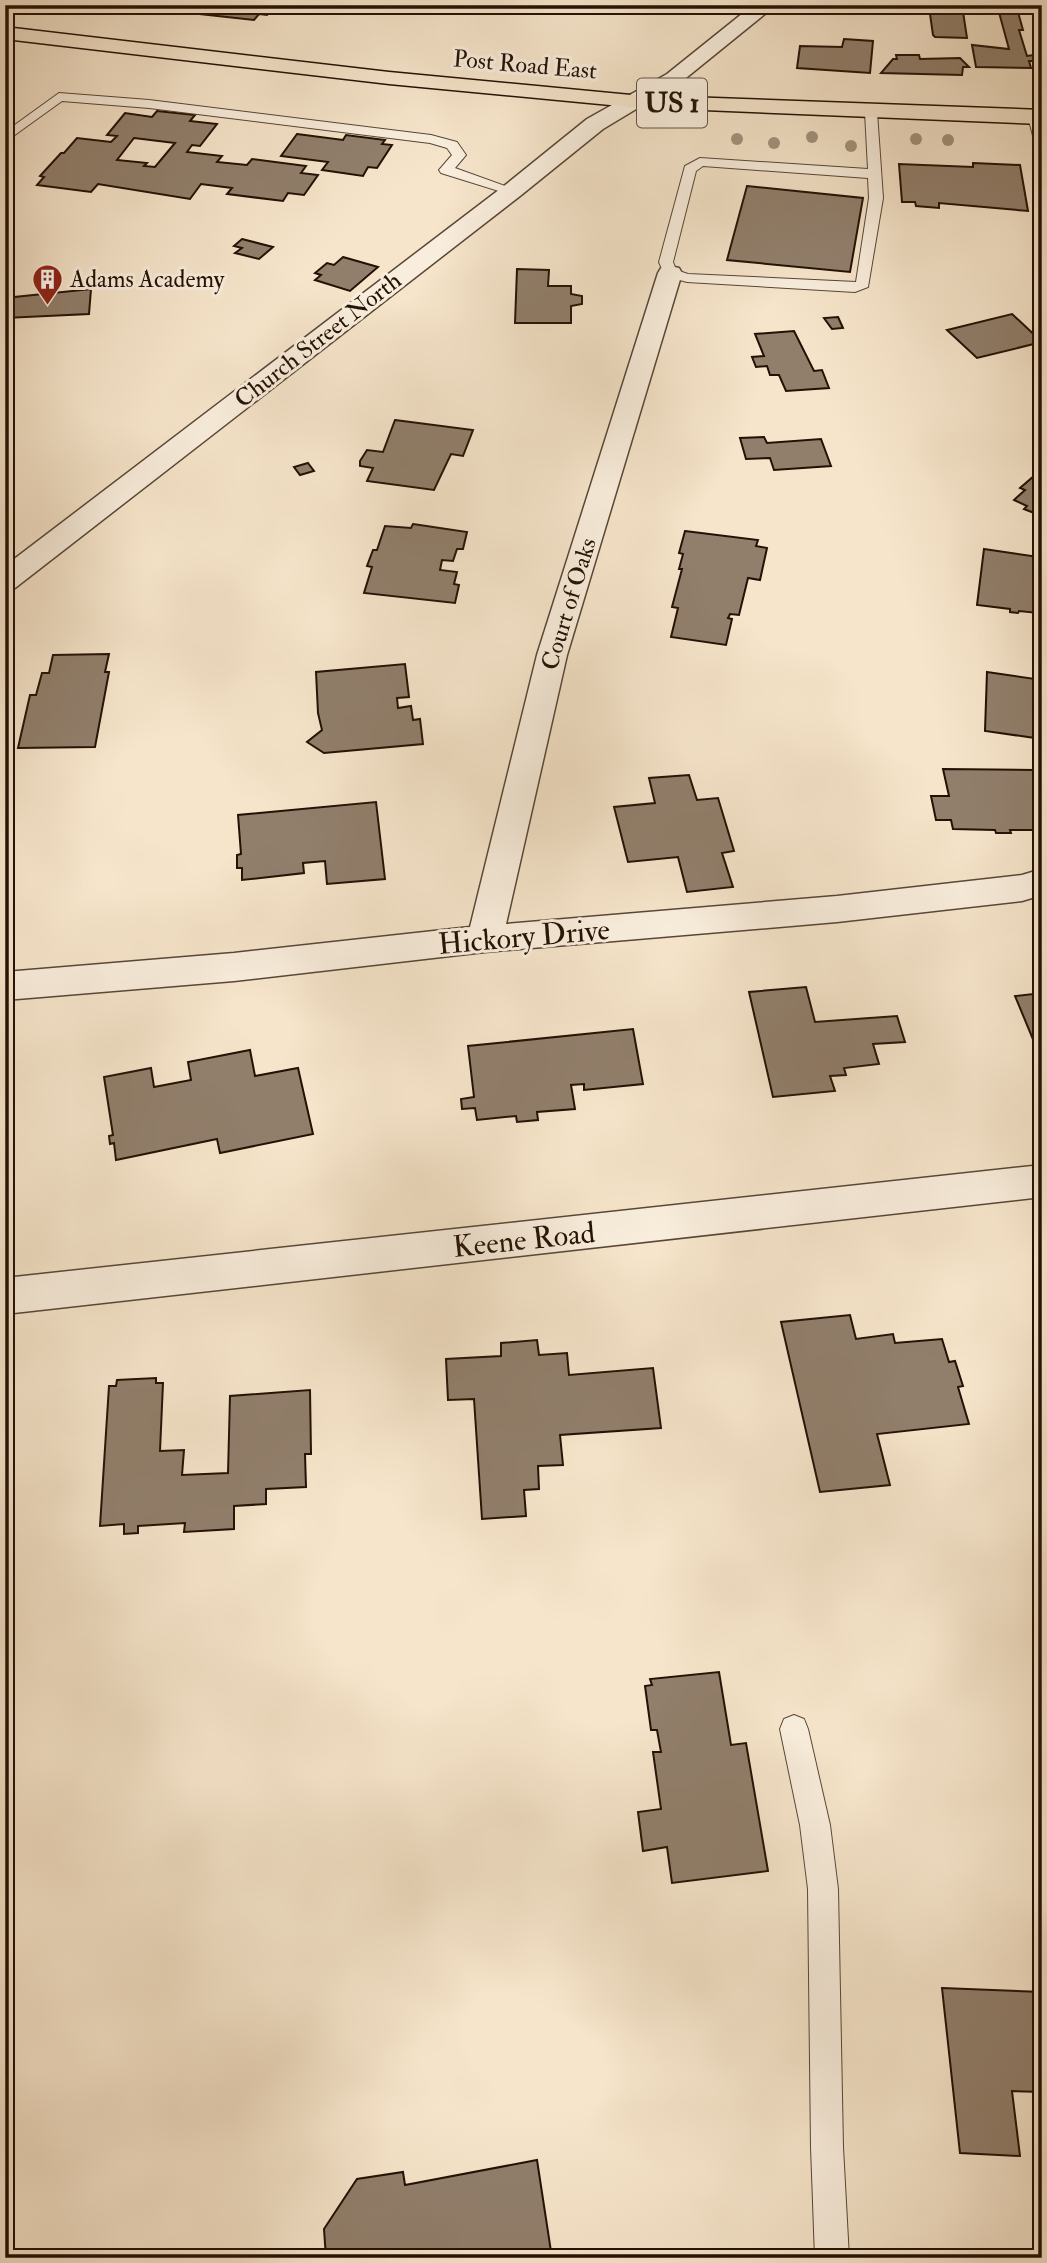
<svg xmlns="http://www.w3.org/2000/svg" width="1047" height="2263" font-family="'IM FELL Double Pica',serif">
  <style>
    .building { fill: #917f6c; stroke: #231105; stroke-width: 2; fill-rule: evenodd }
    .lines { fill: none; stroke-linecap: round; stroke-linejoin: round }
    .service-casing { stroke: #584636; stroke-width: 2 }
    .minor-casing { stroke: #584636; stroke-width: 3 }
    .primary-casing { stroke: #231105; stroke-width: 3 }
    .service { fill: #f9eedd; fill-rule: evenodd }
    .minor { fill: #f9eedd; fill-rule: evenodd }
    .primary { fill: #f6e5cb; fill-rule: evenodd }
    .tree { fill: #a4927d }
    .labels { text-anchor: middle; dominant-baseline: central; stroke-width: 6; stroke-linejoin: round; paint-order: stroke }
    .far-street-label { font-size: 24px; fill: #231105; stroke: #f9eedd }
    .far-poi-label { font-size: 24px; fill: #231105; stroke: #f9eedd; text-anchor: start }
    .shield { fill: #f9eedd; stroke: #635346; stroke-width: 2 }
    .shield-label { font-size: 28px; font-weight: bold; fill: #231105 }
    .street-label { font-size: 30px; fill: #231105; stroke: #f9eedd }
  </style>
  <rect width="100%" height="100%" fill="#f6e5cb"/>
  <filter id="stains"><feTurbulence type="fractalNoise" baseFrequency=".00286" numOctaves="4"/><feColorMatrix values="0 0 0 0 .2 0 0 0 0 .09 0 0 0 0 .02 0 0 0 .5 -.17"/></filter>
  <radialGradient id="worn" r=".72"><stop offset=".6" stop-color="#630" stop-opacity="0"/><stop offset="1" stop-color="#630" stop-opacity=".3"/></radialGradient>
  <g class="building">
    <polygon points="116,5 275,5 267,15 259,14 254,20"/>
    <polygon points="940,5 962,5 967,38 935,37 933,35 930,14 942,14"/>
    <polygon points="997,5 1016,5 1023,30 1019,30 1027,56 1042,54 1042,68 1038,68 1036,61 1029,61 1031,68 976,67 972,45 1009,49"/>
    <polygon points="844,39 873,41 870,73 797,68 800,46 842,47"/>
    <polygon points="896,55 919,55 920,59 960,58 969,67 963,67 962,75 881,73 893,59 897,59"/>
    <path d="M157,111L195,115L190,121L217,124L200,146L192,145L187,152L222,156L217,162L247,165L252,159L306,166L301,173L318,175L304,195L288,193L283,201L227,194L232,188L201,184L190,199L98,184L91,192L37,185L44,177L40,176L61,153H64L77,138L111,142L117,136L107,135L125,113L152,117ZM134,138L175,143L155,167L144,166L147,163L117,160Z"/>
    <polygon points="297,134 343,140 346,135 385,140 382,144 392,145 377,168 368,167 363,176 322,170 328,162 281,156"/>
    <polygon points="973,163 1020,165 1028,211 939,203 939,208 916,206 915,202 902,202 899,164 973,167"/>
    <polygon points="747,186 863,198 850,272 727,260"/>
    <polygon points="242,239 273,247 259,259 235,253 242,248 234,246"/>
    <polygon points="343,257 378,267 350,291 315,280 321,275 315,273 327,263 334,265"/>
    <polygon points="517,269 549,270 548,286 571,286 571,294 582,296 582,304 571,306 571,323 515,323"/>
    <polygon points="91,289 89,314 5,318 5,298"/>
    <polygon points="1012,314 1042,342 977,358 947,330"/>
    <polygon points="838,317 843,328 832,329 824,318"/>
    <polygon points="794,331 814,371 822,370 829,388 786,391 779,375 770,375 767,366 756,367 752,357 764,356 755,334"/>
    <polygon points="395,420 473,430 463,456 451,454 434,490 367,481 373,468 360,466 360,461 367,450 383,452"/>
    <polygon points="764,437 767,443 821,439 831,466 774,470 770,458 746,459 740,438"/>
    <polygon points="308,463 314,471 300,475 294,467"/>
    <polygon points="1034,476 1042,479 1042,516 1024,509 1027,506 1014,500 1025,490 1020,488"/>
    <polygon points="413,524 467,532 463,549 457,549 453,561 442,560 440,570 457,572 454,584 459,585 455,603 364,593 372,567 367,566 373,550 377,550 385,526 411,528"/>
    <polygon points="685,531 758,540 756,546 767,548 760,580 748,578 739,615 730,614 728,618 732,619 726,645 671,637 678,608 672,607 682,569 679,569 683,554 679,553"/>
    <polygon points="984,549 1039,557 1036,584 1041,585 1038,613 1019,611 1018,613 1010,612 1010,609 977,605"/>
    <polygon points="109,654 105,672 109,672 95,747 18,748 30,695 36,695 42,673 49,673 53,655"/>
    <polygon points="405,664 409,697 397,698 398,708 411,706 413,720 420,719 423,744 324,753 307,742 322,730 318,713 316,672"/>
    <polygon points="987,672 1042,680 1042,739 985,731"/>
    <polygon points="943,769 1034,770 1042,800 1042,830 1010,830 1011,833 996,833 995,830 953,829 951,820 936,820 931,796 949,796"/>
    <polygon points="689,775 697,800 718,798 734,851 722,853 733,887 687,892 678,857 628,862 614,807 655,803 649,778"/>
    <polygon points="376,802 385,879 327,884 325,861 303,863 304,873 242,880 242,868 237,868 237,855 241,854 238,815"/>
    <polygon points="806,987 815,1022 897,1016 905,1042 873,1044 879,1064 844,1068 846,1075 830,1076 835,1091 773,1097 749,992"/>
    <polygon points="1042,993 1042,1061 1015,996"/>
    <polygon points="633,1029 643,1084 584,1090 584,1084 571,1085 575,1109 537,1112 538,1120 517,1122 516,1116 477,1120 475,1108 462,1109 461,1099 474,1097 468,1046"/>
    <polygon points="250,1050 255,1076 298,1068 313,1134 220,1153 217,1139 116,1160 114,1143 110,1144 109,1136 113,1135 104,1077 151,1068 154,1087 191,1080 188,1062"/>
    <polygon points="850,1315 856,1339 893,1334 895,1343 942,1339 949,1362 955,1361 963,1386 958,1387 969,1424 877,1434 890,1485 820,1492 781,1322"/>
    <polygon points="537,1340 539,1355 567,1353 569,1375 653,1368 661,1428 560,1435 563,1465 538,1466 539,1489 524,1490 526,1516 482,1519 474,1399 448,1400 446,1359 501,1356 501,1343"/>
    <polygon points="156,1378 156,1383 163,1383 160,1451 184,1450 182,1475 228,1473 230,1396 310,1390 311,1454 305,1454 306,1487 266,1489 266,1504 234,1506 234,1529 184,1532 185,1523 138,1526 138,1533 124,1534 124,1524 100,1526 109,1386 116,1386 117,1380"/>
    <polygon points="719,1672 731,1745 746,1743 768,1871 672,1883 667,1847 643,1851 638,1812 661,1809 653,1752 661,1752 657,1730 651,1730 645,1686 652,1685 650,1679"/>
    <polygon points="942,1988 1042,1992 1042,2092 1012,2091 1020,2156 960,2153"/>
    <polygon points="537,2160 552,2258 326,2258 324,2229 357,2179 403,2172 405,2185"/>
  </g>
  <g class="lines">
    <defs>
      <g id="service">
        <polygon points="59,93 149,100 431,135 457,142 466,155 455,168 519,191 512,195 441,173 439,170 452,155 447,148 430,143 149,108 62,101 5,142 5,132"/>
        <path d="M871,108L877,112L883,198L868,287L855,292L687,282L665,276L659,262L685,166L700,158L868,169L865,112ZM703,166L868,178L869,198L856,282L688,274L676,270L673,262L696,171Z"/>
        <polygon points="1034,113 1039,114 1042,121 1042,147 1035,143 1028,117"/>
        <polygon points="794,1715 804,1719 808,1729 830,1825 838,1889 843,2147 849,2258 815,2258 811,2147 808,1889 800,1825 780,1729 784,1719"/>
      </g>
      <g id="minor">
        <polygon points="753,5 776,5 681,82 603,129 520,196 15,588 5,590 5,566 504,186 587,119 667,74"/>
        <polygon points="670,266 679,268 682,273 567,655 506,924 837,896 1022,875 1042,869 1042,895 1022,901 837,922 485,952 234,981 5,1000 5,972 234,953 470,927 537,655 658,273 661,268"/>
        <polygon points="1042,1165 1042,1197 5,1314 5,1278"/>
      </g>
      <polygon id="primary" points="5,27 389,72 631,95 1042,110 1042,124 631,107 389,84 5,39"/>
    </defs>
    <use href="#service" class="service-casing"/>
    <use href="#minor" class="minor-casing"/>
    <use href="#primary" class="primary-casing"/>
    <use href="#service" class="service"/>
    <use href="#minor" class="minor"/>
    <use href="#primary" class="primary"/>
  </g>
  <g class="tree">
    <circle cx="812" cy="137" r="6"/>
    <circle cx="737" cy="139" r="6"/>
    <circle cx="916" cy="139" r="6"/>
    <circle cx="948" cy="140" r="6"/>
    <circle cx="774" cy="143" r="6"/>
    <circle cx="851" cy="146" r="6"/>
  </g>
  <defs>
    <symbol id="building-pin" viewBox="-11 -11 22 30"><path d="M0 17L-7.5 6A9.5 9.5 0 1 1 7.5 6Z" fill="#8f2418" stroke="#f9eedd"/><path d="M-4-6H4V6H1V3H-1V6H-4ZM-2.5-4.3h1.7v1.8h-1.7ZM.8-4.3h1.7v1.8H.8ZM-2.5-1h1.7V.8h-1.7ZM.8-1h1.7V.8H.8Z" fill="#fff"/></symbol>
  </defs>
  <g fill-rule="evenodd">
    <use href="#building-pin" x="30" y="262" width="35" height="47"/>
  </g>
  <g class="labels">
    <g class="far-street-label">
      <text transform="translate(525 65) rotate(5)">Post Road East</text>
      <text transform="translate(318 340) rotate(-38)">Church Street North</text>
      <text transform="translate(569 604) rotate(-73)">Court of Oaks</text>
    </g>
    <g class="far-poi-label">
      <text x="70" y="279">Adams Academy</text>
    </g>
    <rect class="shield" x="637" y="78.5" width="70" height="49" rx="5"/>
    <g class="shield-label">
      <text x="672" y="103">US 1</text>
    </g>
    <g class="street-label">
      <text transform="translate(524 937) rotate(-5)">Hickory Drive</text>
      <text transform="translate(524 1240) rotate(-6)">Keene Road</text>
    </g>
  </g>
  <rect width="1047" height="2263" fill="none" stroke="#f6e5cb" stroke-width="28"/>
  <rect x="7" y="7" width="1033" height="2249" fill="none" stroke="#231105" stroke-width="3.5"/>
  <rect x="14" y="14" width="1019" height="2235" fill="none" stroke="#231105" stroke-width="2"/>
  <rect width="100%" height="100%" filter="url(#stains)"/>
  <rect width="100%" height="100%" fill="url(#worn)"/>
</svg>
